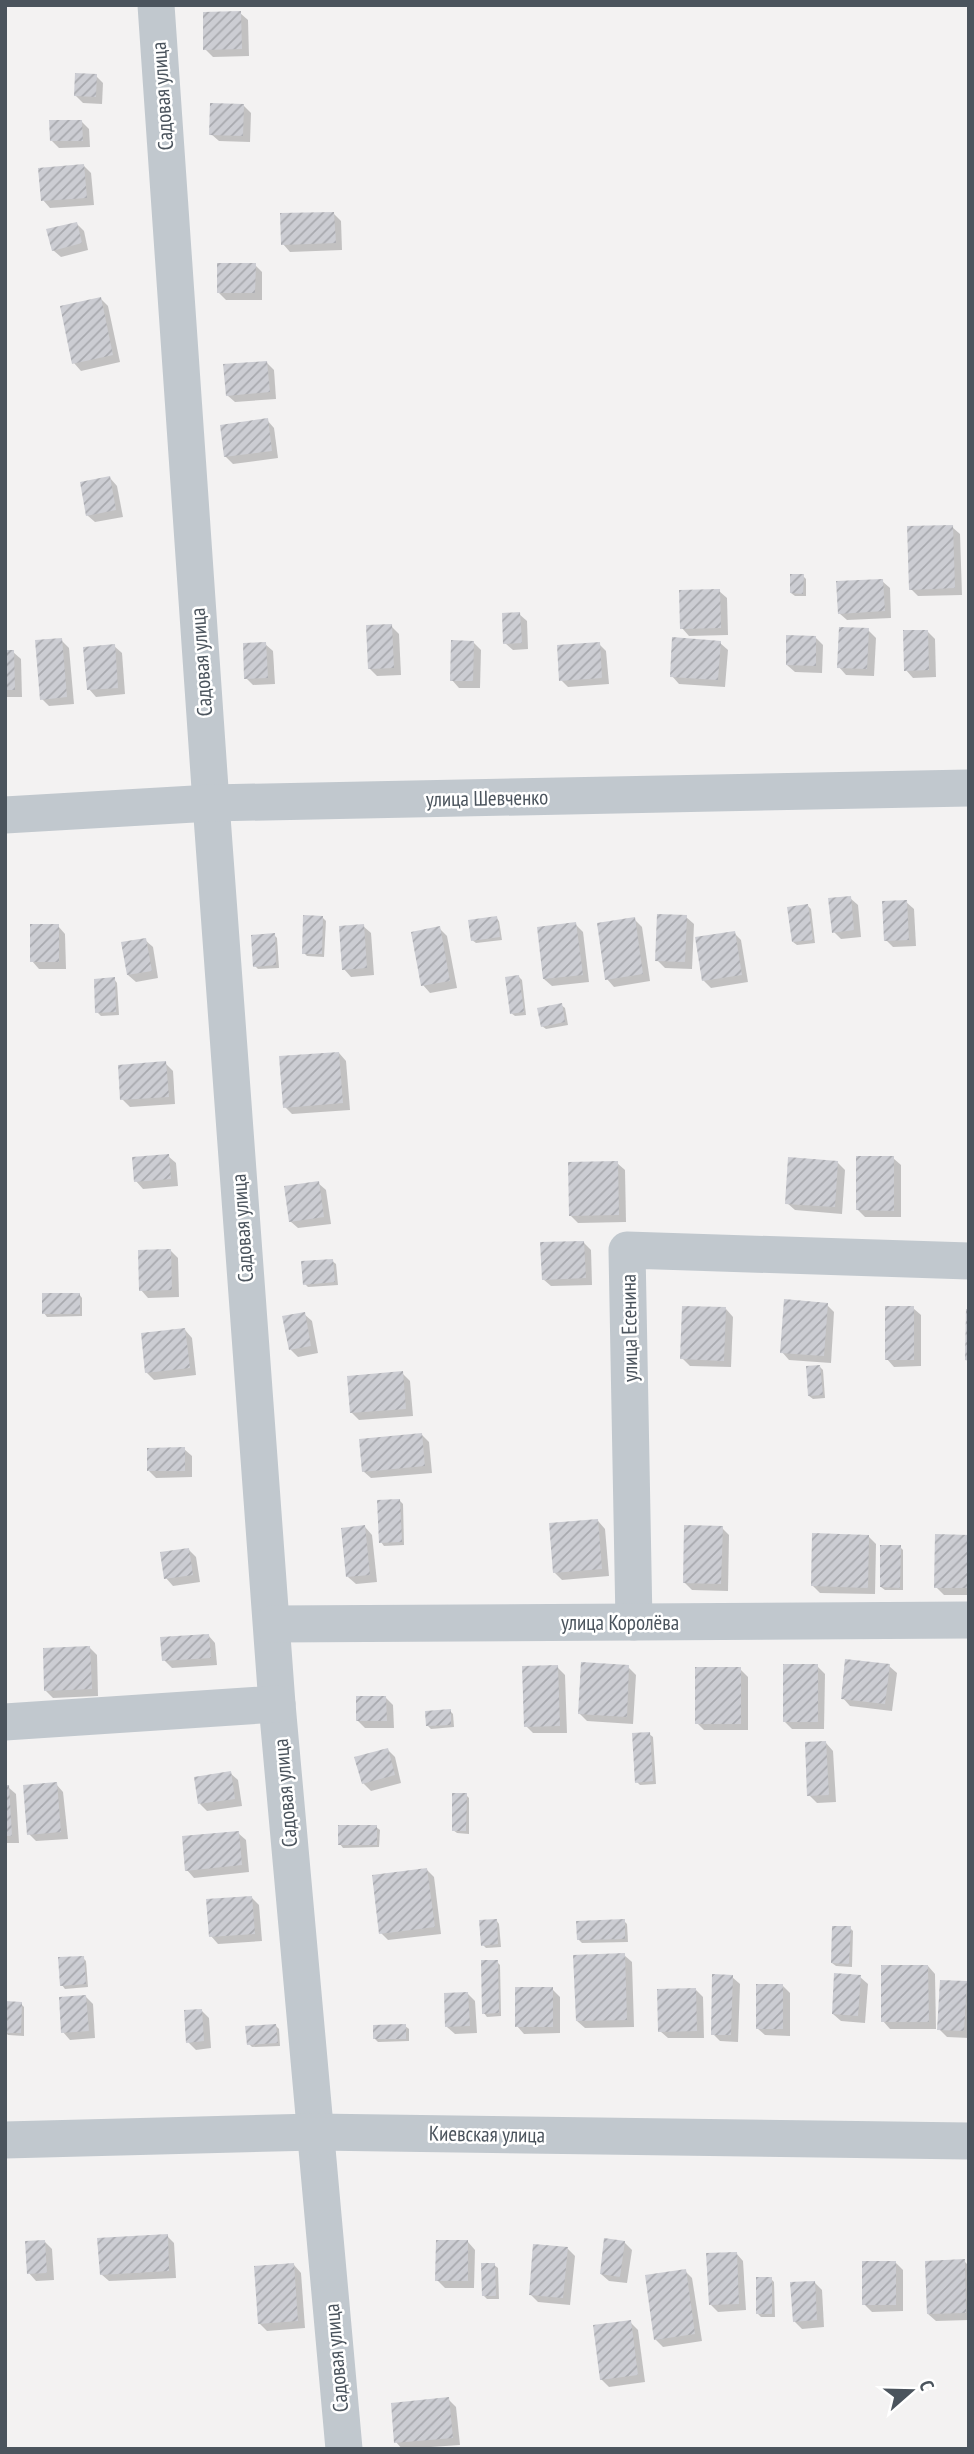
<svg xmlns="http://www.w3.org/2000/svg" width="974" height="2454" font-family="'PT Sans Narrow',sans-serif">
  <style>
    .shadow { fill: #0003 }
    .building { fill: url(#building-hatch) }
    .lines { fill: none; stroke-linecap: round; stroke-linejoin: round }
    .minor { stroke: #c1c8ce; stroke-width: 37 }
    .labels { text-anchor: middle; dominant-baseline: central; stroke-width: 5; stroke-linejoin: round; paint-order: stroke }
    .street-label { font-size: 21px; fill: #4b545d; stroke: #fff }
  </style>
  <defs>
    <pattern id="building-hatch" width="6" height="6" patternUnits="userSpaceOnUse" patternTransform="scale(1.75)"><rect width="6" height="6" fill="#cccdd3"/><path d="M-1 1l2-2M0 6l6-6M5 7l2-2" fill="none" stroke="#a8a9ae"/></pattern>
  </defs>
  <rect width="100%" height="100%" fill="#f3f2f2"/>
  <g class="shadow">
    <polygon points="240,13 248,20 249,56 213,57 205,49"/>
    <polygon points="96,76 103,83 102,104 83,103 76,96"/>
    <polygon points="243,105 251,113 250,142 219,141 211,134"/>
    <polygon points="82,122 89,129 90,147 59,148 51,140"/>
    <polygon points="84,166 91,173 94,205 50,208 43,200"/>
    <polygon points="334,214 341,221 342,250 290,252 283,244"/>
    <polygon points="77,224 84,231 88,250 61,257 53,250"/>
    <polygon points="255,265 262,272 262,300 226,300 219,293"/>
    <polygon points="101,299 108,306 120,362 81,371 74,363"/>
    <polygon points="266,362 274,370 276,399 235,402 227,395"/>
    <polygon points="267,420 274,428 278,458 233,464 225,456"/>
    <polygon points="110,478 117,486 123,517 95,522 87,515"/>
    <polygon points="952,527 960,534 962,595 918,596 911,589"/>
    <polygon points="803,576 806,579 806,596 795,596 791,593"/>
    <polygon points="882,581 890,588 891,618 847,620 839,613"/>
    <polygon points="719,591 727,598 728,635 689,636 682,628"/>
    <polygon points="519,614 527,621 528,649 513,650 505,643"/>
    <polygon points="391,626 399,634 401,675 377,676 369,668"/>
    <polygon points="868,630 876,638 874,676 846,675 839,667"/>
    <polygon points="927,631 935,639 936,677 913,678 906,670"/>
    <polygon points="816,638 823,645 822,673 795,672 787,665"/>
    <polygon points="61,640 69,648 74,704 49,706 42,699"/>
    <polygon points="473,642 481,650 480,688 459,688 452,680"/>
    <polygon points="720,643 728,650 725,687 679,684 672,676"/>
    <polygon points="265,644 273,651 275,684 253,685 246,678"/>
    <polygon points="599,644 606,651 609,684 568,687 561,680"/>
    <polygon points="114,646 122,653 125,694 96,697 89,689"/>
    <polygon points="5,652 13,652 21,659 22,697 5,697"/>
    <polygon points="850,898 858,905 861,937 841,939 834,932"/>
    <polygon points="906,902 914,909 916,946 893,947 886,940"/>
    <polygon points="808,906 811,909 815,943 797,945 793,942"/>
    <polygon points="322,917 326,921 324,957 307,956 304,953"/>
    <polygon points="686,917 694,924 692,969 665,968 657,960"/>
    <polygon points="496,918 499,921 502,940 476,943 472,940"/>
    <polygon points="634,919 642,927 650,981 614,987 607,979"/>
    <polygon points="575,924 583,932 589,982 552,986 544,979"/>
    <polygon points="58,926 65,934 66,969 39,969 32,961"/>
    <polygon points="363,926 371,933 374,975 351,977 344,969"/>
    <polygon points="439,928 447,936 457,988 430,993 423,985"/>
    <polygon points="734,933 741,940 748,982 711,988 703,980"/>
    <polygon points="274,935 277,938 279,968 258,969 255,966"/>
    <polygon points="145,940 153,947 158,978 136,982 128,975"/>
    <polygon points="519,977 522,980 526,1015 515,1016 511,1013"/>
    <polygon points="114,979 117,983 119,1015 101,1016 97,1012"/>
    <polygon points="561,1005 565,1008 568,1025 546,1029 542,1026"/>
    <polygon points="339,1053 346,1061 350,1110 292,1114 285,1107"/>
    <polygon points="165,1063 173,1071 175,1104 130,1107 122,1099"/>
    <polygon points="168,1156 176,1163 178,1186 143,1189 136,1181"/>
    <polygon points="893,1158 901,1165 901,1217 865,1217 858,1210"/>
    <polygon points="837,1162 845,1170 842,1214 795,1210 787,1203"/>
    <polygon points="617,1163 625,1170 626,1222 578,1223 570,1215"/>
    <polygon points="318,1183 326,1190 331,1224 298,1228 290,1221"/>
    <polygon points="584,1243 591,1250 592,1285 551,1286 543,1279"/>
    <polygon points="170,1250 178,1258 179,1297 148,1298 141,1290"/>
    <polygon points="332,1261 336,1264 338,1285 308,1287 305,1284"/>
    <polygon points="79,1294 82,1298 82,1316 47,1317 44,1313"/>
    <polygon points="827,1305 834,1312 831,1363 789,1360 782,1352"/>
    <polygon points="913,1308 921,1315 921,1366 894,1367 887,1359"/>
    <polygon points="726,1309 733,1317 731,1367 690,1366 682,1358"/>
    <polygon points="304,1314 312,1321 318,1353 298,1357 290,1349"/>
    <polygon points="185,1330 192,1338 196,1375 154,1380 146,1372"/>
    <polygon points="820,1367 823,1370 825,1398 813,1399 809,1396"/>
    <polygon points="402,1373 410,1381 413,1416 359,1420 352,1413"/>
    <polygon points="422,1435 429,1442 432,1473 371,1478 363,1471"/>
    <polygon points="184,1449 192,1456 192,1477 156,1478 149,1471"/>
    <polygon points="399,1500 403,1504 404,1545 384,1546 381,1542"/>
    <polygon points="598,1521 605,1529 609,1576 562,1580 554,1572"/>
    <polygon points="365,1527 372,1535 377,1582 356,1584 348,1577"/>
    <polygon points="722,1528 729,1535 728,1591 692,1590 685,1583"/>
    <polygon points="868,1536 876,1544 875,1594 820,1593 813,1586"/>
    <polygon points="969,1537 969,1595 944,1595 936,1587"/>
    <polygon points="900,1547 903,1550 903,1590 885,1590 881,1587"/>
    <polygon points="189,1550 196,1557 200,1582 173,1586 166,1578"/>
    <polygon points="208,1635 215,1643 217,1665 172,1668 164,1660"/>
    <polygon points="90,1648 97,1655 98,1696 53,1698 45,1690"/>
    <polygon points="817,1666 825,1674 824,1729 792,1729 785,1722"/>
    <polygon points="889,1666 897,1673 892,1711 850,1706 843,1698"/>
    <polygon points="557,1667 565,1675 567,1733 533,1733 526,1726"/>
    <polygon points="628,1667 636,1675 633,1724 587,1721 580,1714"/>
    <polygon points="740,1669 748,1677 748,1730 704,1730 697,1723"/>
    <polygon points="385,1697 393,1705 394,1728 365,1728 358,1721"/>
    <polygon points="450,1711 453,1714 454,1727 431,1729 428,1726"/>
    <polygon points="649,1734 653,1737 656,1784 640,1785 637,1782"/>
    <polygon points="826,1743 833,1751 836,1802 817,1803 809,1795"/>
    <polygon points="388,1750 395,1757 401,1783 371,1791 363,1783"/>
    <polygon points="230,1773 238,1780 242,1806 207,1811 200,1804"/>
    <polygon points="56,1784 63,1792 68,1839 36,1841 29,1834"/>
    <polygon points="5,1787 8,1787 16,1794 19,1843 5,1843"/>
    <polygon points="466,1795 469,1798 469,1834 457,1833 453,1830"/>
    <polygon points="376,1827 380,1830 379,1847 343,1848 340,1844"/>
    <polygon points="238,1833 246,1840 249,1872 194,1878 187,1870"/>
    <polygon points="426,1869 434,1877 441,1934 388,1940 381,1933"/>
    <polygon points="252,1898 259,1905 262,1941 218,1944 211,1936"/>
    <polygon points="496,1920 499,1924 501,1947 486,1948 483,1945"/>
    <polygon points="624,1921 627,1924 628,1942 582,1943 579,1940"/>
    <polygon points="850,1928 853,1931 852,1967 836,1966 832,1963"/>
    <polygon points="624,1955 632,1962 634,2027 585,2028 577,2021"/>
    <polygon points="83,1958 86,1961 88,1987 65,1989 62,1985"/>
    <polygon points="497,1962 500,1965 501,2016 487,2017 484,2013"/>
    <polygon points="928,1966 935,1974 936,2029 890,2029 883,2021"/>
    <polygon points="732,1977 740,1984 738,2042 720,2041 713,2034"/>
    <polygon points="860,1977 868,1984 865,2023 841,2021 833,2014"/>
    <polygon points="966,1983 969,1985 969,2038 947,2037 939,2029"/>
    <polygon points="783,1986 790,1993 790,2036 765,2035 757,2028"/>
    <polygon points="552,1989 560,1997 560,2033 524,2034 517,2026"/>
    <polygon points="696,1990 703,1997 704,2038 668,2038 660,2031"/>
    <polygon points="467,1993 475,2001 477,2033 455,2034 447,2027"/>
    <polygon points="86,1997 93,2004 95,2038 70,2040 63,2032"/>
    <polygon points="21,2004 24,2007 24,2036 8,2035 5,2032"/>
    <polygon points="202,2011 209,2018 211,2048 196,2050 188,2042"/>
    <polygon points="276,2026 279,2029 280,2046 252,2047 249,2044"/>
    <polygon points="405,2026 409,2029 409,2041 378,2042 375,2039"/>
    <polygon points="167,2236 174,2243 176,2278 109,2281 101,2274"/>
    <polygon points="45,2242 52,2249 54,2280 36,2281 29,2273"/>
    <polygon points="468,2242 475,2250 474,2288 445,2288 437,2280"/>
    <polygon points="624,2242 632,2250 627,2283 609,2281 601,2274"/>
    <polygon points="567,2248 575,2256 570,2305 538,2302 531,2295"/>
    <polygon points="736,2253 743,2261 746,2310 718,2312 710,2304"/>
    <polygon points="964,2261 969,2266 969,2320 936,2321 928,2314"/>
    <polygon points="895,2262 903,2270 903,2311 872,2312 864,2304"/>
    <polygon points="294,2265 301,2273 305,2328 267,2331 259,2323"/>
    <polygon points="494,2265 498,2268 499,2299 487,2299 484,2296"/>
    <polygon points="685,2271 692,2278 702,2341 663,2347 655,2339"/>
    <polygon points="771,2279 774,2282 775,2317 761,2317 758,2314"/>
    <polygon points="814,2282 822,2290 824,2327 802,2329 794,2321"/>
    <polygon points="630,2322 638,2330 645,2382 609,2387 601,2379"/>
    <polygon points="448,2399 456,2407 460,2445 402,2449 396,2442"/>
  </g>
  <g class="building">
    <polygon points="241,11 242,49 203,50 203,12"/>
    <polygon points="75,73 97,74 96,97 74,96"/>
    <polygon points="210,103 244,104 243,136 209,135"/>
    <polygon points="49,120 82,120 83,141 50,141"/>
    <polygon points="84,164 87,198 41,201 38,168"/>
    <polygon points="334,212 336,243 281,245 280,213"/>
    <polygon points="77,222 82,243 52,251 46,229"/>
    <polygon points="217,263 256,263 255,293 217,293"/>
    <polygon points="101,297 113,355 72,364 60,306"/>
    <polygon points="267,361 270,392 226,396 223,364"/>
    <polygon points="268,418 272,451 224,457 220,425"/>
    <polygon points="110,476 116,510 86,516 80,482"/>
    <polygon points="953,525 955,588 909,590 907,526"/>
    <polygon points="790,574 804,574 803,594 790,593"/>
    <polygon points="883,579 885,611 838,614 836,581"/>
    <polygon points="720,589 721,628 680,629 679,590"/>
    <polygon points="520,612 522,643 503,644 502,613"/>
    <polygon points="392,624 394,668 368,669 366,625"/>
    <polygon points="839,627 869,628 867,669 837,668"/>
    <polygon points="903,630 928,630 929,670 904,671"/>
    <polygon points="786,635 816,636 816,666 786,665"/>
    <polygon points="672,637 721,641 718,680 670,677"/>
    <polygon points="62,638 67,697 40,700 35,640"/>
    <polygon points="451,640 474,641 473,681 450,681"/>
    <polygon points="266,642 268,678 244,679 243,643"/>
    <polygon points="600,642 602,678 559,681 557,645"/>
    <polygon points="115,644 118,688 87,690 83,647"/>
    <polygon points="5,650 14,650 15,690 5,690"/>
    <polygon points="851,896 854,930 832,933 828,898"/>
    <polygon points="907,900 909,940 884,941 882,901"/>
    <polygon points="808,904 813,940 792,942 787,907"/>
    <polygon points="657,914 687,915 685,962 655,961"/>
    <polygon points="303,915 323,916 322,954 302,954"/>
    <polygon points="497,916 500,937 471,941 468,920"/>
    <polygon points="635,917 643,974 605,980 597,923"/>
    <polygon points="576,922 583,975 543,979 537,927"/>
    <rect x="30" y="924" width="29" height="38"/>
    <polygon points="364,924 367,968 342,970 339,926"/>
    <polygon points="440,926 450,981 421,986 411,932"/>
    <polygon points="735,931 742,975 702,981 695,937"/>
    <polygon points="275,933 276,965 253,967 251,935"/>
    <polygon points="146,938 152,971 127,975 121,942"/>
    <polygon points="519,975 524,1012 510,1014 505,977"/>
    <polygon points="115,977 116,1012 95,1013 94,979"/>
    <polygon points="562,1003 565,1022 541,1027 537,1008"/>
    <polygon points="339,1052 343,1103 283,1108 279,1056"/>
    <polygon points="166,1061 169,1097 120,1100 118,1065"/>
    <polygon points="169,1154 171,1179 134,1182 132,1157"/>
    <polygon points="856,1156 894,1156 894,1211 856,1210"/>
    <polygon points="788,1157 838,1161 835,1207 785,1204"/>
    <polygon points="618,1161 619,1215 569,1216 568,1162"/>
    <polygon points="319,1181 324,1217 289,1222 284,1186"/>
    <polygon points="584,1241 586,1278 542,1280 540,1242"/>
    <polygon points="171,1249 172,1290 139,1291 138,1250"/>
    <polygon points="333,1259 335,1282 303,1285 301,1261"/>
    <rect x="42" y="1293" width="38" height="21"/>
    <polygon points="784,1299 828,1303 824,1356 780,1353"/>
    <polygon points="682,1306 726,1307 724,1361 680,1359"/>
    <rect x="885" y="1306" width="29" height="54"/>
    <polygon points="966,1309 969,1309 969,1361 965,1360"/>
    <polygon points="305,1312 311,1346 289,1350 282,1316"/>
    <polygon points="185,1328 190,1368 145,1373 141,1333"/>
    <polygon points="820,1365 823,1395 808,1396 806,1366"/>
    <polygon points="403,1371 406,1409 350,1413 347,1376"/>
    <polygon points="422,1433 425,1466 362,1472 359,1439"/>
    <polygon points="185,1447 185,1471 147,1471 147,1448"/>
    <polygon points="400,1499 402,1542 379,1543 377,1500"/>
    <polygon points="598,1519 602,1569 553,1573 549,1523"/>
    <polygon points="365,1525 370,1575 346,1577 341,1528"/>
    <polygon points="684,1525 723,1526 721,1584 683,1583"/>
    <polygon points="812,1533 869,1535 868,1588 811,1586"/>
    <polygon points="935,1534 969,1535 969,1588 934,1588"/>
    <polygon points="880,1545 901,1545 900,1588 880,1587"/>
    <polygon points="189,1548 193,1575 164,1579 160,1552"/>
    <polygon points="209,1634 211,1658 162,1661 160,1637"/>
    <polygon points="90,1646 92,1689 44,1691 43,1648"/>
    <polygon points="845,1659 890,1664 885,1704 841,1699"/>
    <polygon points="581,1662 629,1665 627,1717 578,1714"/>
    <rect x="783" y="1664" width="35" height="58"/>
    <polygon points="558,1665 560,1726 524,1727 522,1666"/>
    <rect x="695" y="1667" width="46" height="57"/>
    <polygon points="356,1696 386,1696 387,1721 356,1721"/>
    <polygon points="451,1709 451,1725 426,1726 425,1711"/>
    <polygon points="650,1732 653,1781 635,1783 632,1733"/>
    <polygon points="826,1741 829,1795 807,1796 805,1742"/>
    <polygon points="388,1748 395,1775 362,1784 354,1757"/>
    <polygon points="231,1771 235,1799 198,1804 194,1777"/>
    <polygon points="57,1782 61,1832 27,1835 23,1785"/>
    <polygon points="5,1785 9,1785 12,1836 5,1836"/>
    <polygon points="452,1793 467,1793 466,1831 452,1831"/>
    <rect x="338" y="1825" width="39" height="20"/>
    <polygon points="239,1831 242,1865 185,1871 182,1836"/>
    <polygon points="427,1868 435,1927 379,1934 372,1875"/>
    <polygon points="252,1896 255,1934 209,1937 206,1899"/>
    <polygon points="497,1919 498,1944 481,1946 479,1920"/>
    <polygon points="625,1919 625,1939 577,1940 576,1921"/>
    <polygon points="832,1926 851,1926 849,1964 831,1963"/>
    <polygon points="625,1953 627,2020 576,2021 573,1955"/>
    <polygon points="84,1956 86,1984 60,1986 58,1957"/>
    <polygon points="481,1960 498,1960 499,2013 482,2014"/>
    <polygon points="881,1965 928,1965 929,2022 881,2022"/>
    <polygon points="834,1973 861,1975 858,2016 832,2014"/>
    <polygon points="712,1974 733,1975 731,2035 711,2035"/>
    <polygon points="940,1980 967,1981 964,2031 937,2030"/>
    <rect x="756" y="1984" width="27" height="45"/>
    <rect x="515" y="1987" width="38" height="40"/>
    <polygon points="696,1988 697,2031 658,2032 657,1989"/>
    <polygon points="468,1992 470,2026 445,2027 444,1993"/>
    <polygon points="86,1995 89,2031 61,2033 59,1997"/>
    <polygon points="5,2001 22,2002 21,2033 5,2033"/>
    <polygon points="202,2009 204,2041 186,2043 184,2010"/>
    <polygon points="276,2024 278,2043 247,2045 245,2026"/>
    <polygon points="406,2024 406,2039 373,2039 373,2025"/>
    <polygon points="168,2234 169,2271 100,2275 97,2238"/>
    <polygon points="604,2238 625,2241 620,2277 600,2274"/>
    <polygon points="45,2240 47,2273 27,2274 25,2241"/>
    <polygon points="436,2240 468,2240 468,2281 435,2281"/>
    <polygon points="533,2244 568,2247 563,2298 529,2295"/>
    <polygon points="737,2252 739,2304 709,2305 706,2253"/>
    <polygon points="965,2259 966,2313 927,2314 925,2261"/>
    <rect x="862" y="2261" width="34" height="44"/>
    <polygon points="294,2263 298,2321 258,2324 254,2266"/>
    <polygon points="481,2263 495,2263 496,2296 482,2296"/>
    <polygon points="686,2269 695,2334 654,2340 645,2275"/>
    <rect x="756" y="2277" width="16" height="37"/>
    <polygon points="815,2281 817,2320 793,2322 790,2282"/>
    <polygon points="631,2320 638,2375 600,2380 593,2325"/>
    <polygon points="449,2397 453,2438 394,2443 391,2403"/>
  </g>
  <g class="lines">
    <g class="minor">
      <polyline points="156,5 211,803 277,1704 344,2449"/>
      <polyline points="5,815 211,803 969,788"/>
      <polyline points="634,1622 627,1250 969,1261"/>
      <polyline points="272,1624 969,1620"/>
      <polyline points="5,1722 277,1704"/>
      <polyline points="5,2140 315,2132 969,2141"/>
    </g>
  </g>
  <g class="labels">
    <g class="street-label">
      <text transform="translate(162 96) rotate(-94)">Садовая улица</text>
      <text transform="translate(201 662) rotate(-94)">Садовая улица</text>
      <text transform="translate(487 798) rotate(-1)">улица Шевченко</text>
      <text transform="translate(242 1228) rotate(-94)">Садовая улица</text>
      <text transform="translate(629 1328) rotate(-91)">улица Есенина</text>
      <text x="620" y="1622">улица Королёва</text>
      <text transform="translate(285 1793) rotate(-95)">Садовая улица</text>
      <text transform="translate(487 2134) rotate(1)">Киевская улица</text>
      <text transform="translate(336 2358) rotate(-95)">Садовая улица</text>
    </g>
  </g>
  <rect width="974" height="2454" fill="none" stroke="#4b545d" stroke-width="14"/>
  <g transform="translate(911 2391) rotate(70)" stroke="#ffffff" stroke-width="5" paint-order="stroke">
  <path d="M0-5L12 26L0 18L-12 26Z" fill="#4b545d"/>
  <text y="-10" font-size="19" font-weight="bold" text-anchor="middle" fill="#4b545d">С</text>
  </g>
</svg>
